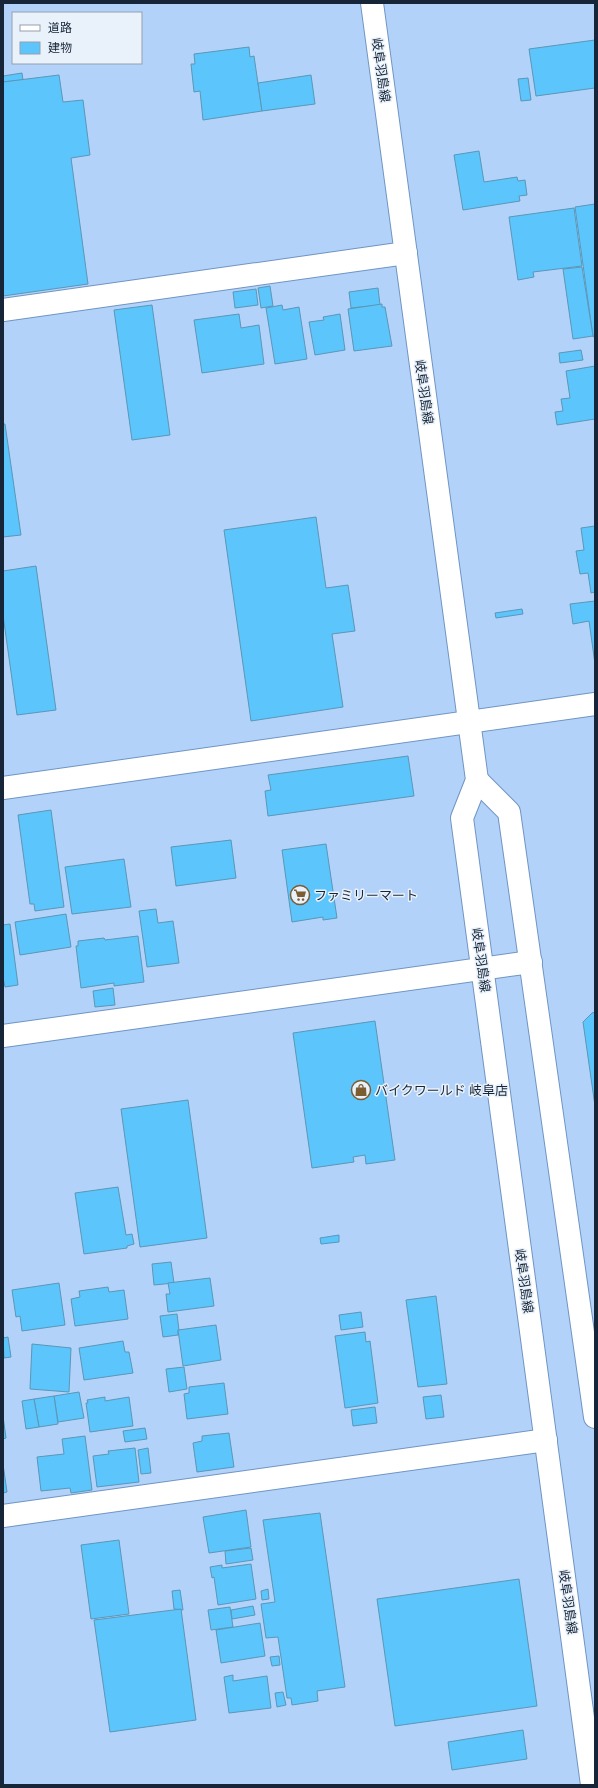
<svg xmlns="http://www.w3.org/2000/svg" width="598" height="1788" font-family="Raleway,'Noto Sans JP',sans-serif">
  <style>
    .building { fill: #5cc5fb; stroke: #5a97b8 }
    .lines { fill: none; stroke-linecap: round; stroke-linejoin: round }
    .minor-casing { stroke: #6f95c3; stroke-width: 24 }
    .secondary-casing { stroke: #6f95c3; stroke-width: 24 }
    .minor { stroke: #fff; stroke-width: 22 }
    .secondary { stroke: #fff; stroke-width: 22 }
    .labels { text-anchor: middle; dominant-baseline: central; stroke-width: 3; stroke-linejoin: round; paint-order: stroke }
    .street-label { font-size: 13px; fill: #162537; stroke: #e9f1fb }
    .poi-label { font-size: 13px; fill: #162537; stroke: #e9f1fb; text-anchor: start }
  </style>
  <rect width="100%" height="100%" fill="#b3d2f9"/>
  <g class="building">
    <polygon points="595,40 595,88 536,96 529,49"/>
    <polygon points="249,47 250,57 254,56 262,111 203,120 200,91 194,92 191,64 195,64 194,54"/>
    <polygon points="22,73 23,80 3,82 3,76"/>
    <polygon points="59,75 63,102 83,100 90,155 71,158 88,284 3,296 3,82"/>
    <polygon points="311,75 315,104 262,111 258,83"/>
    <polygon points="528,78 531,100 521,101 518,79"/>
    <polygon points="479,151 484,182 517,177 518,181 525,180 527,195 519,196 520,201 463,210 454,155"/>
    <polygon points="595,204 595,336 593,337 575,207"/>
    <polygon points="574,208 582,266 533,272 534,277 518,280 509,217"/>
    <polygon points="582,267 593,336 573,339 563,269"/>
    <polygon points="270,286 273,306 261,308 258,288"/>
    <polygon points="378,288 380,305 351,308 349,292"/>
    <polygon points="256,289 258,305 235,308 233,292"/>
    <polygon points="382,304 382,307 385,307 392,346 354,351 348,309"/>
    <polygon points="152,305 170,435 132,440 114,310"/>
    <polygon points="282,305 283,310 299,307 307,359 275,364 266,308"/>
    <polygon points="239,314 241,328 259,325 264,364 202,373 194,320"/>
    <polygon points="340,314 345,350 315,355 309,322 324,320 323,317"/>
    <polygon points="581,350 583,360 560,363 559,353"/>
    <polygon points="595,366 595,419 557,425 555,412 563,411 561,399 570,398 566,371"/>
    <polygon points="3,424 5,424 21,535 3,537"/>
    <polygon points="316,517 326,588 348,585 355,631 332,634 343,707 251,721 224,530"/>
    <polygon points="595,526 595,592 591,593 588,573 580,574 576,551 584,550 581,528"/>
    <polygon points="36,566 56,710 17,715 3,615 3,571"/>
    <polygon points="595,601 595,664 589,621 573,624 570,604"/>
    <polygon points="522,609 523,614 496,618 495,613"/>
    <polygon points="408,756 414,796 268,816 265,791 271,790 268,775"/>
    <polygon points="51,810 64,907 35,911 34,904 30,904 18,815"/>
    <polygon points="231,840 236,878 176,886 171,847"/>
    <polygon points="326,844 337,918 323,920 323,917 292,922 282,850"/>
    <polygon points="124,859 131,907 72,914 65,867"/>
    <polygon points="156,909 158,923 173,921 179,963 147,967 139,911"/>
    <polygon points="66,914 71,947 20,955 15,922"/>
    <polygon points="10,924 18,985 5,987 3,978 3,925"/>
    <polygon points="138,936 144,982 114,986 114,983 81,988 76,946 78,946 78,941 104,938 105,940"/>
    <polygon points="113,988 115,1005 95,1007 93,991"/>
    <polygon points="595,1012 595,1106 583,1022 592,1013"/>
    <polygon points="375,1021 395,1160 366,1164 365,1155 353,1157 354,1162 312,1168 293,1033"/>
    <polygon points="188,1100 207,1238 140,1247 121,1109"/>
    <polygon points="118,1187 126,1235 132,1234 134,1244 127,1246 127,1248 84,1254 75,1193"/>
    <polygon points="339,1235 339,1242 321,1244 320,1238"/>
    <polygon points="171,1262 174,1283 154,1285 152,1264"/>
    <polygon points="210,1278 214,1306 168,1312 166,1294 170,1294 168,1283"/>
    <polygon points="59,1283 65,1325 22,1331 20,1316 16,1317 12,1290"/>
    <polygon points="108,1287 109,1292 124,1290 128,1319 75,1326 71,1299 80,1297 79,1291"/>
    <polygon points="436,1296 447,1384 418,1387 406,1300"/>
    <polygon points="361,1312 363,1327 341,1330 339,1315"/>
    <polygon points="177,1314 179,1330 178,1330 178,1335 163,1337 160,1316"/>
    <polygon points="216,1325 221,1360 183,1366 178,1330"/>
    <polygon points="365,1332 366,1342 370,1341 378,1403 345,1408 335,1336"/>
    <polygon points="8,1337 11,1357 4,1358 3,1338"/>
    <polygon points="123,1341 125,1352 129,1352 133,1373 84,1380 79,1348"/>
    <polygon points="32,1344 71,1348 69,1392 30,1389"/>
    <polygon points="184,1367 187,1389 169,1392 166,1369"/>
    <polygon points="224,1383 228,1414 187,1419 184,1394 189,1393 189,1387"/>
    <polygon points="79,1392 84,1418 58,1422 54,1396"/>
    <polygon points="441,1395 444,1417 426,1419 423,1397"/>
    <polygon points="54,1396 58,1424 39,1427 34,1399"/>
    <polygon points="105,1397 105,1401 129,1397 133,1426 90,1432 86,1403 88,1403 87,1400"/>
    <polygon points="34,1399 39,1427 26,1429 22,1401"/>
    <polygon points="375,1407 377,1423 353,1426 351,1410"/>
    <polygon points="3,1416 6,1438 3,1439"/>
    <polygon points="145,1428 147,1439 125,1442 123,1431"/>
    <polygon points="229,1433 234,1467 197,1472 193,1443 202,1441 202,1436"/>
    <polygon points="85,1436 92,1490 71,1493 70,1488 41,1491 37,1457 64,1454 62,1439"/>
    <polygon points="135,1448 139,1482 97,1487 93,1456 109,1454 108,1451"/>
    <polygon points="148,1448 151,1473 141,1474 138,1450"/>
    <polygon points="3,1464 7,1492 3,1493"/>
    <polygon points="246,1510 251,1547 209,1553 203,1517"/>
    <polygon points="320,1513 345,1687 317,1691 318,1701 292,1705 291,1698 287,1698 278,1637 266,1638 261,1604 275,1602 263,1520"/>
    <polygon points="119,1540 129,1614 91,1619 81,1545"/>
    <polygon points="251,1548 253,1560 226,1564 225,1551"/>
    <polygon points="251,1564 256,1599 218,1605 214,1577 212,1578 210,1567 222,1565 222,1568"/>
    <polygon points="519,1579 537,1706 395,1726 377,1599"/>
    <polygon points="268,1589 269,1599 262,1600 261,1591"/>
    <polygon points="180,1590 183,1610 174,1609 172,1591"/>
    <polygon points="253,1606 255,1615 232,1619 231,1610"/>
    <polygon points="230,1607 233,1627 211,1630 208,1610"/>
    <polygon points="181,1609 196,1720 110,1732 94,1620"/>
    <polygon points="260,1623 265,1656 221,1663 216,1630"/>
    <polygon points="279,1656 280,1665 272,1666 270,1657"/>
    <polygon points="233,1675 233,1681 267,1676 271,1708 229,1713 224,1677"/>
    <polygon points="283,1692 286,1705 277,1707 275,1693"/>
    <polygon points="523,1730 527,1759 452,1770 448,1742"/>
  </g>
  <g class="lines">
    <defs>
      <g id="minor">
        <polyline points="3,310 406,253"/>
        <polyline points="3,788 595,704"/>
        <polyline points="3,1036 531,962"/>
        <polyline points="3,1516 546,1440"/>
      </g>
      <g id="secondary">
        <polyline points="372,3 477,780 462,818 592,1785"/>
        <polyline points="477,780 509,812 595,1417"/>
      </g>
    </defs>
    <use href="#minor" class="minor-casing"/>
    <use href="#secondary" class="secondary-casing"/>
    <use href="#minor" class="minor"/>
    <use href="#secondary" class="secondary"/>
  </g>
  <defs>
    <symbol id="supermarket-ring" viewBox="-11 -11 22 22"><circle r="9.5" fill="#e9f1fb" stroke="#7c5d32" stroke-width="1.5"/><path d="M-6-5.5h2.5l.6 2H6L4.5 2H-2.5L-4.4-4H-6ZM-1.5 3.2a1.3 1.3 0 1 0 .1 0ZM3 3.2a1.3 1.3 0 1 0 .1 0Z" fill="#7c5d32"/></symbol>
    <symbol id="shop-ring" viewBox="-11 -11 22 22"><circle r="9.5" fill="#e9f1fb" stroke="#7c5d32" stroke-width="1.5"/><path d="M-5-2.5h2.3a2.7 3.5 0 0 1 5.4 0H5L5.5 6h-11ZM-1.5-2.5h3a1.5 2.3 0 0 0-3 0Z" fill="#7c5d32"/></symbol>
  </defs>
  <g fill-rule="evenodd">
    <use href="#supermarket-ring" x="289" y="884" width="22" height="22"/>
    <use href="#shop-ring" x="350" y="1079" width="22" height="22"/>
  </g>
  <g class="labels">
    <g class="street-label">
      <text transform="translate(381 70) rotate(82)">岐阜羽島線</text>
      <text transform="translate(424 392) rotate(82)">岐阜羽島線</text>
      <text transform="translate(481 960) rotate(82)">岐阜羽島線</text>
      <text transform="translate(524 1281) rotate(82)">岐阜羽島線</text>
      <text transform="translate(568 1602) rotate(82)">岐阜羽島線</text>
    </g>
    <g class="poi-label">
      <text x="314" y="895">ファミリーマート</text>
      <text x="375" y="1090">バイクワールド 岐阜店</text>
    </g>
  </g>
  <rect width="598" height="1788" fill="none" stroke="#162537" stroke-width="8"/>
  <rect x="12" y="12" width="130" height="52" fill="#e9f1fb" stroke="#959fad"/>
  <rect x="20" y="25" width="20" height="6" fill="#ffffff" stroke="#959fad"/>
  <text x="48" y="32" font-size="12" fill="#162537">道路</text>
  <rect x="20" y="42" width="20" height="12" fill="#5cc5fb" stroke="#959fad"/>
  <text x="48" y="52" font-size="12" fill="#162537">建物</text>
</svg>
